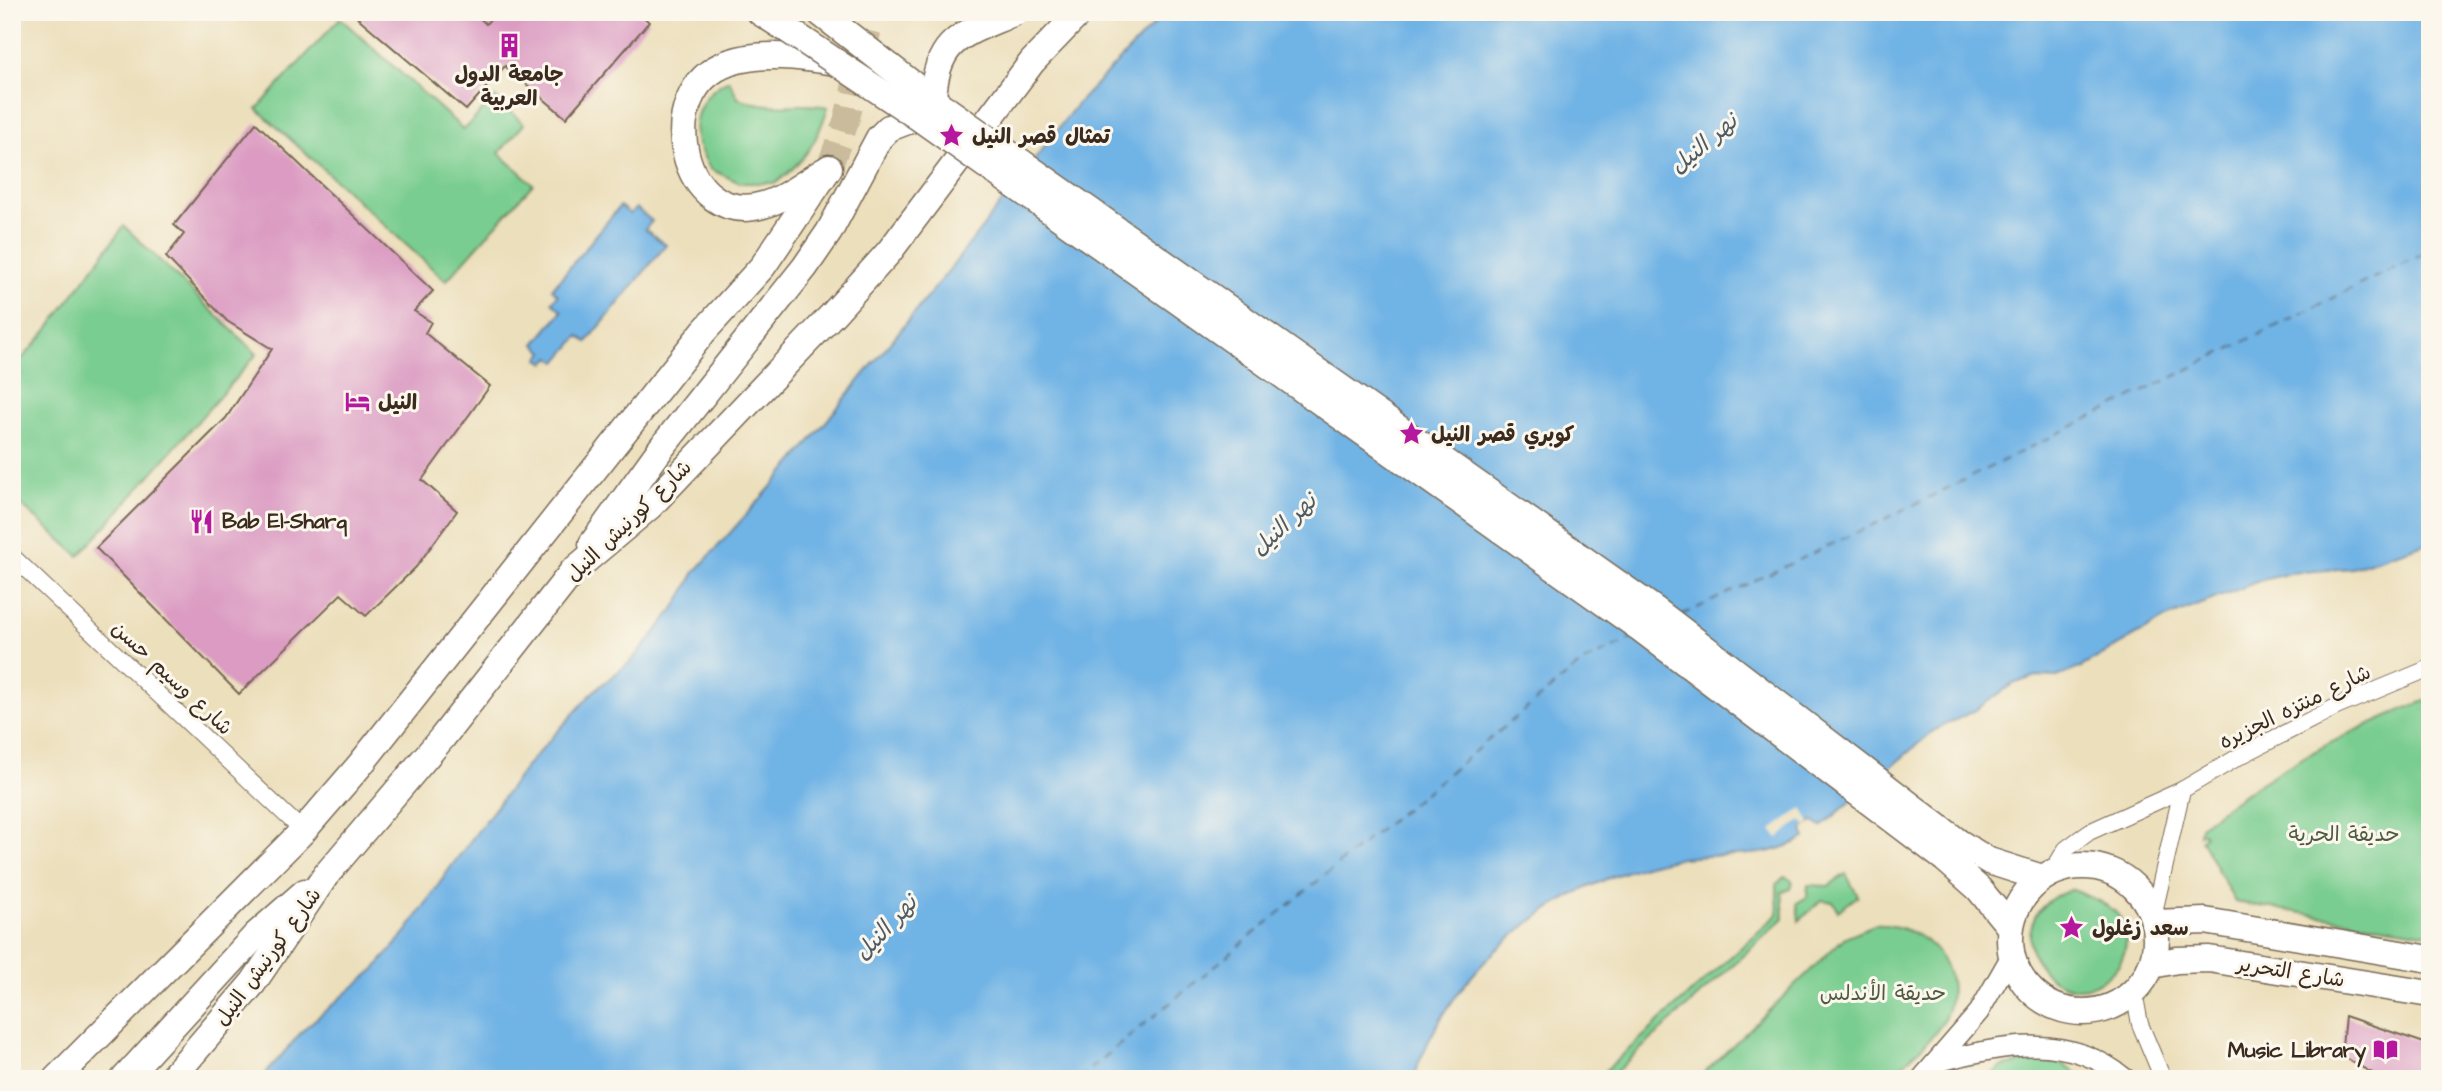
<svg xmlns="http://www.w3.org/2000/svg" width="2442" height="1091" font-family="'Architects Daughter','Playpen Sans Arabic',sans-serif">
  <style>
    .green { fill: #7acd90; stroke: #5a7c57; stroke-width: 2 }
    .water { fill: #70b3e5; stroke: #566e82; stroke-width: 2 }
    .pier { fill: #ecdfbc }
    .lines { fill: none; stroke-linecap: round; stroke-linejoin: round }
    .ferry { stroke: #4e5a64; stroke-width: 2; stroke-dasharray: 9 7; stroke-linecap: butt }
    .building { fill: #db9bc2 }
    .trunk-tunnel { stroke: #c9bb9c; stroke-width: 26; stroke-dasharray: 26 13; stroke-linecap: butt }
    .minor-casing { stroke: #796955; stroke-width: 18 }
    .tertiary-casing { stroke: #796955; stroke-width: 22 }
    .primary-casing { stroke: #796955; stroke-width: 29 }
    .trunk-casing { stroke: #796955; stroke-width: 29 }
    .minor { stroke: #fff; stroke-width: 16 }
    .tertiary { stroke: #fff; stroke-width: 19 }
    .primary { stroke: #fff; stroke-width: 26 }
    .trunk { stroke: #fff; stroke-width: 26 }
    .primary-bridge-casing { stroke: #796955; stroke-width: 29; stroke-linecap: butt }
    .primary-bridge { stroke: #fff; stroke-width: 26 }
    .labels { text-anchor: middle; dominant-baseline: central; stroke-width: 6; stroke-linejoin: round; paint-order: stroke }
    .poi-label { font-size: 21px; font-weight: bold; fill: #3b2a1e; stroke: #fbf7ec; text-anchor: start }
    .street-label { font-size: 21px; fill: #3b2a1e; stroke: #fbf7ec }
    .park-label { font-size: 21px; fill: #4e5b40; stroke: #fbf7ec }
    .water-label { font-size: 23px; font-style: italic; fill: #4e5a64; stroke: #fbf7ec }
  </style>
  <rect width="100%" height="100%" fill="#fbf7ec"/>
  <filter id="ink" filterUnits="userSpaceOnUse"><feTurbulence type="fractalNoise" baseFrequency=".0143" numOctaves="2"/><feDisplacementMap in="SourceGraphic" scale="14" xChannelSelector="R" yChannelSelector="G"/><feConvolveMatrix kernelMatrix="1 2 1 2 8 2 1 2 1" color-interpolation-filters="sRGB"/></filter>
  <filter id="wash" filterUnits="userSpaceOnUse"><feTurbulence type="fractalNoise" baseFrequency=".00686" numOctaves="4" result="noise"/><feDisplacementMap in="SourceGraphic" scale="28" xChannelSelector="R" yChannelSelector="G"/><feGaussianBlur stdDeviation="1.57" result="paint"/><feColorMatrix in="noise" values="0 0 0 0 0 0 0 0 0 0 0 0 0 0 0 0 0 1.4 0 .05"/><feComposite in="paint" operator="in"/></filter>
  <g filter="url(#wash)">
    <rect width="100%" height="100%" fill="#ecdfbc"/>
    <g class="green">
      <polygon points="340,18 464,130 495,97 524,124 499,153 533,184 446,281 257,109"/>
      <path d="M729,80L738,98C776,112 794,101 828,107C817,143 805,160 776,183H740L710,169C706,160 698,148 696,138C692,113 706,90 729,80Z"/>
      <polygon points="124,226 257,354 79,556 12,497 12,370 45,333"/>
      <path d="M2430,699V934L2235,902L2201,839L2205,836L2203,832L2199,834L2200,826C2269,772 2348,730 2430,699Z"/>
      <polygon points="1846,874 1858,896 1838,911 1833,902 1822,900 1799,921 1797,903 1807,897 1808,885 1828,886"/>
      <polygon points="1785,876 1793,882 1790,889 1782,892 1784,918 1608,1079 1596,1079 1778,914 1777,884"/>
      <path d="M2071,889C2096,900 2126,907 2126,939C2126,954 2119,967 2108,976C2057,1022 1983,922 2071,889Z"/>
      <path d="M1874,925C1926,922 1969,970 1943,1021C1931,1043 1905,1061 1887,1079H1698L1845,937Z"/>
      <polygon points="2032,1060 2062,1064 2086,1079 1987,1079 2001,1067"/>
    </g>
    <g class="water">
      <path d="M1166,12H2430V542L2352,568L2290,573L2259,581L2166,618L2079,668L2057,677L2036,676L2013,684L1974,711L1933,731L1821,827L1812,821L1803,828L1805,838C1759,864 1719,850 1670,860C1556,882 1450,967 1413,1079H261L305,1028L375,969L407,931L450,868L529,763L594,691L629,663L649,641L678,603L695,572L795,460L950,269L1078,103Z"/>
      <polygon points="620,206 630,214 636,208 652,221 645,229 666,245 587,342 579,336 557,362 550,357 545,363 539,359 544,352 535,344 562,311 552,302 558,295 552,289"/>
    </g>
    <polygon class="pier" points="1802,808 1810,823 1806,826 1801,820 1778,838 1772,830"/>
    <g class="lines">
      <g class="ferry">
        <polyline points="1682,615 1883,520 2430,250"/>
        <polyline points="1078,1079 1583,662 1633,638"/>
      </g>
    </g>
    <g id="blocks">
      <g class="building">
        <polygon points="351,12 473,12 486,24 496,12 638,12 649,22 566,118 505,66 466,110"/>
        <polygon points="256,123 433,291 414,311 431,322 425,333 490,386 422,480 457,511 416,567 366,616 341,594 239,694 96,548 226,418 272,349 227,321 166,257 184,234 174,225"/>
        <polygon points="2345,1016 2430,1045 2430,1079 2383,1079 2341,1056"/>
      </g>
    </g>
  </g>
  <g filter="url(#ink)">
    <use href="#blocks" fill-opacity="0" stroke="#796955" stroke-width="2"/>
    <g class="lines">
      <polyline class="trunk-tunnel" points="829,168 846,122 873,12"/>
      <defs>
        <g id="minor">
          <polyline points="12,556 303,831"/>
          <polyline points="2052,872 2066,849 2089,832 2182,790 2240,756 2336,707 2430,668"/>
          <polyline points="2153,917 2182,790"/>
          <polyline points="2134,992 2140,1024 2163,1079"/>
        </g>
        <g id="tertiary">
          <path d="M1937,1062C2004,1045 2068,1031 2126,1079"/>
          <polyline points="1921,1079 1979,1012 2011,956"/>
        </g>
        <g id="primary">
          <polyline points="760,12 785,28"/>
          <polyline points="1958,842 1989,861 2042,878"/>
          <polyline points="1945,859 1979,889 2010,927"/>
          <circle cx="2083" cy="939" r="73"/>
          <polyline points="2154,923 2205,921 2430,959"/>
          <polyline points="2152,965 2177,960 2209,959 2430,994"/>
        </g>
        <g id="trunk">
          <path d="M824,171C806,182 785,199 763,205C682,229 650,91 728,63C761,51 802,57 835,62"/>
          <polyline points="592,544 662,447 805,267 829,232 879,138 889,128 918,117"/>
          <polyline points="56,1079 303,831 360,765 704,331 763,266 829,168"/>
          <polyline points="124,1079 256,935 305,892"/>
          <polyline points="171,1079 253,983 326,875 442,738 573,571 650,506 834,313 889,252 1032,62 1080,12"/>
        </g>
      </defs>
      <use href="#minor" class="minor-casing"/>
      <use href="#tertiary" class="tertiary-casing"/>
      <use href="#primary" class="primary-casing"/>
      <use href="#trunk" class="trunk-casing"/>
      <use href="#minor" class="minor"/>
      <use href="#tertiary" class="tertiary"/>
      <use href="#primary" class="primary"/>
      <use href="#trunk" class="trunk"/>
      <defs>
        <g id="primary-bridge">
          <polyline points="819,12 933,100 1654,609 1958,842"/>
          <polyline points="785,28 918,117 1641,629 1945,859"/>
          <path d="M933,100C936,37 963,35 1015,12"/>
        </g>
      </defs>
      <use href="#primary-bridge" class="primary-bridge-casing"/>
      <use href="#primary-bridge" class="primary-bridge"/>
    </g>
  </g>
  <defs>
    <symbol id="building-bare" viewBox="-9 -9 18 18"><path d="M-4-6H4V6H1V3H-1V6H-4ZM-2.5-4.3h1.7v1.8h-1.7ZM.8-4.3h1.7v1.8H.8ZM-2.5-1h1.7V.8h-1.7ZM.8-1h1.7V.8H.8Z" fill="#b5179e" stroke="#fbf7ec" stroke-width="2.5" paint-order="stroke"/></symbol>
    <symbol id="sight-bare" viewBox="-9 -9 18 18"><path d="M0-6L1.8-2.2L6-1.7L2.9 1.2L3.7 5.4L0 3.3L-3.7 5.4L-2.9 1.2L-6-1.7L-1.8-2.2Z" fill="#b5179e" stroke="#fbf7ec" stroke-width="2.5" paint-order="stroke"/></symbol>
    <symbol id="hotel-bare" viewBox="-9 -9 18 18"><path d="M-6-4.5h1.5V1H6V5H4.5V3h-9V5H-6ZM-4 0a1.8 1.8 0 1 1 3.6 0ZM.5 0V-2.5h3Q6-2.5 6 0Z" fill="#b5179e" stroke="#fbf7ec" stroke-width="2.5" paint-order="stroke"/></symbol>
    <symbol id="restaurant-bare" viewBox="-9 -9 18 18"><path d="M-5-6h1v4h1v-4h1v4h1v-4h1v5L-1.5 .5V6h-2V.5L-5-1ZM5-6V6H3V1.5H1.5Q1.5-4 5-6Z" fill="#b5179e" stroke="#fbf7ec" stroke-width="2.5" paint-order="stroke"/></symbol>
    <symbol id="library-bare" viewBox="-9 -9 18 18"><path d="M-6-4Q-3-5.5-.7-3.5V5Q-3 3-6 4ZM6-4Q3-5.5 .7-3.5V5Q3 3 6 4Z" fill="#b5179e" stroke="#fbf7ec" stroke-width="2.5" paint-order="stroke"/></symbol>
  </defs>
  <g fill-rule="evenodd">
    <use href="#building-bare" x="492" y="28" width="35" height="35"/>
    <use href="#sight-bare" x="934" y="118" width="35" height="35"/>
    <use href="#hotel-bare" x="340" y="384" width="35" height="35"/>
    <use href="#sight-bare" x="1394" y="416" width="35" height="35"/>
    <use href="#restaurant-bare" x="184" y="504" width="35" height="35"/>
    <use href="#sight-bare" x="2054" y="910" width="35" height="35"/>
    <use href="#library-bare" x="2368" y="1032" width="35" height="35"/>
  </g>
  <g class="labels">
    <g class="poi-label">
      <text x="509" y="74" text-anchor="middle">جامعة الدول<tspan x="509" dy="24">العربية</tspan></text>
      <text x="972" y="136">تمثال قصر النيل</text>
      <text x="378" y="402">النيل</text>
      <text x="1431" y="434">كوبري قصر النيل</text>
      <text x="222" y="521">Bab El-Sharq</text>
      <text x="2092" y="928">سعد زغلول</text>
      <text x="2366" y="1050" text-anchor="end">Music Library</text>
    </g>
    <g class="street-label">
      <text transform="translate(629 521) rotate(-44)">شارع كورنيش النيل</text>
      <text transform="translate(172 678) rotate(43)">شارع وسيم حسن</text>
      <text transform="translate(2295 707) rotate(-26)">شارع منتزه الجزيره</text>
      <text transform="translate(268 957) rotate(-54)">شارع كورنيش النيل</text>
      <text transform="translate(2291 972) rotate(9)">شارع التحرير</text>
    </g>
    <g class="park-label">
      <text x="2344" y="834">حديقة الحرية</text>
      <text x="1883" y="993">حديقة الأندلس</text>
    </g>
    <g class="water-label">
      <text transform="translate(1704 144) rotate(-40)">نهر النيل</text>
      <text transform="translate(1284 525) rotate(-43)">نهر النيل</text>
      <text transform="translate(886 928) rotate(-47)">نهر النيل</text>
    </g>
  </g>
  <rect width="2442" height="1091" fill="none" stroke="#fbf7ec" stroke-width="42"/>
</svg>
